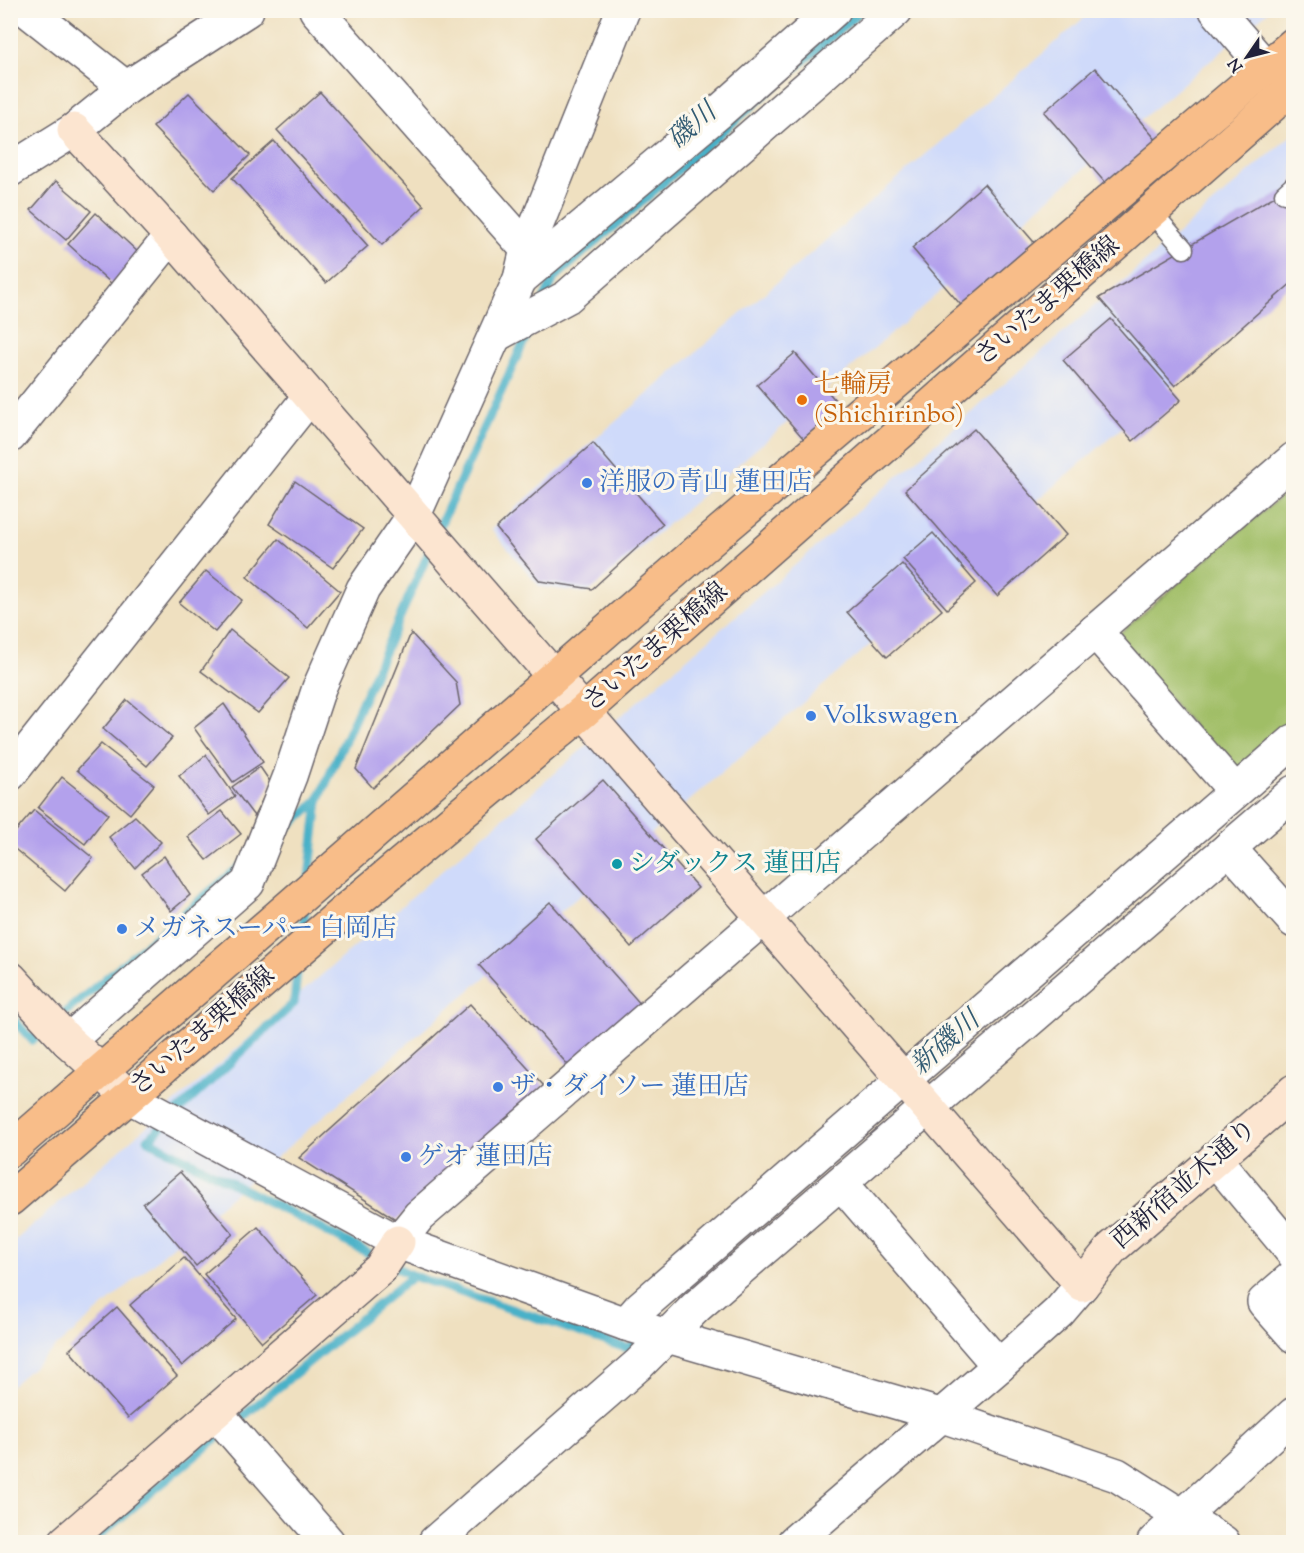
<svg xmlns="http://www.w3.org/2000/svg" width="1304" height="1553" font-family="'Sorts Mill Goudy','Noto Serif JP',serif">
  <style>
    .built { fill: #cfdafa }
    .green { fill: #a0be66; stroke: #617050; stroke-width: 1.5 }
    .lines { fill: none; stroke-linecap: round; stroke-linejoin: round }
    .stream { stroke: #49b1c8; stroke-width: 9 }
    .building { fill: #b3a1ec }
    .lane-casing { stroke: #6a646a; stroke-width: 21 }
    .street-casing { stroke: #6a646a; stroke-width: 36 }
    .secondary-casing { stroke: #6a646a; stroke-width: 36 }
    .primary-casing { stroke: #6a646a; stroke-width: 36 }
    .lane { stroke: #fff; stroke-width: 18 }
    .street { stroke: #fff; stroke-width: 33 }
    .secondary { stroke: #fce5d0; stroke-width: 33 }
    .primary { stroke: #f8bd89; stroke-width: 33 }
    .food-dot { fill: #e8710a; stroke: #fbf7ec; stroke-width: 2 }
    .shop-dot { fill: #3f7fe0; stroke: #fbf7ec; stroke-width: 2 }
    .culture-dot { fill: #0f9aa8; stroke: #fbf7ec; stroke-width: 2 }
    .labels { text-anchor: middle; dominant-baseline: central; stroke-width: 6; stroke-linejoin: round; paint-order: stroke }
    .street-label { font-size: 26px; fill: #22223b; stroke: #fbf7ec }
    .food-label { font-size: 26px; fill: #c56008; stroke: #fbf7ec; text-anchor: start }
    .shop-label { font-size: 26px; fill: #366cbe; stroke: #fbf7ec; text-anchor: start }
    .culture-label { font-size: 26px; fill: #0d838f; stroke: #fbf7ec; text-anchor: start }
    .water-label { font-size: 27px; font-style: italic; fill: #325b73; stroke: #fbf7ec }
  </style>
  <rect width="100%" height="100%" fill="#fbf7ec"/>
  <filter id="ink" filterUnits="userSpaceOnUse"><feTurbulence type="fractalNoise" baseFrequency=".0167" numOctaves="2"/><feDisplacementMap in="SourceGraphic" scale="12" xChannelSelector="R" yChannelSelector="G"/><feConvolveMatrix kernelMatrix="1 2 1 2 8 2 1 2 1" color-interpolation-filters="sRGB"/></filter>
  <filter id="wash" filterUnits="userSpaceOnUse"><feTurbulence type="fractalNoise" baseFrequency=".008" numOctaves="4" result="noise"/><feDisplacementMap in="SourceGraphic" scale="24" xChannelSelector="R" yChannelSelector="G"/><feGaussianBlur stdDeviation="1.35" result="paint"/><feColorMatrix in="noise" values="0 0 0 0 0 0 0 0 0 0 0 0 0 0 0 0 0 1.4 0 .05"/><feComposite in="paint" operator="in"/></filter>
  <g filter="url(#wash)">
    <rect width="100%" height="100%" fill="#efe0c0"/>
    <g class="built">
      <polygon points="1092,11 1268,11 588,593 540,587 491,529"/>
      <polygon points="1293,134 1293,280 11,1386 11,1244"/>
    </g>
    <polygon class="green" points="1293,486 1293,738 1241,783 1116,636"/>
    <g class="lines">
      <g class="stream">
        <polyline points="545,297 554,278 862,10"/>
        <polyline points="437,532 531,326"/>
        <polyline points="280,833 318,801"/>
        <polyline points="309,878 318,801 432,545"/>
        <polyline points="302,935 306,904"/>
        <polyline points="10,1016 32,1040 242,865"/>
        <polyline points="175,1114 294,1003 298,963"/>
        <polyline points="165,1123 148,1140 413,1276"/>
        <polyline points="91,1542 413,1276 629,1349 643,1337"/>
      </g>
    </g>
    <g id="blocks">
      <g class="building">
        <polygon points="1095,68 1158,142 1107,185 1044,112"/>
        <polygon points="320,92 424,206 382,245 277,130"/>
        <polygon points="189,93 250,155 214,190 153,127"/>
        <polygon points="274,141 368,246 326,283 232,178"/>
        <polygon points="56,181 91,211 66,240 31,210"/>
        <polygon points="984,184 1039,248 966,311 912,248"/>
        <polygon points="1282,192 1294,205 1294,281 1175,386 1099,298"/>
        <polygon points="96,213 140,254 113,285 68,244"/>
        <polygon points="1111,319 1181,400 1133,441 1063,360"/>
        <polygon points="795,353 847,414 810,446 757,385"/>
        <polygon points="974,429 1066,535 997,596 905,490"/>
        <polygon points="593,443 663,524 592,589 540,581 496,528"/>
        <polygon points="295,481 363,529 333,568 269,524"/>
        <polygon points="933,533 976,583 947,609 903,559"/>
        <polygon points="278,539 340,591 308,628 247,577"/>
        <polygon points="902,564 942,610 887,657 847,612"/>
        <polygon points="206,571 242,600 215,632 179,603"/>
        <polygon points="230,630 289,678 258,713 201,671"/>
        <polygon points="411,633 456,682 460,705 373,788 356,769"/>
        <polygon points="127,700 172,738 147,766 103,729"/>
        <polygon points="224,704 263,762 233,782 194,728"/>
        <polygon points="101,744 154,785 130,814 77,770"/>
        <polygon points="206,755 235,796 209,815 179,776"/>
        <polygon points="260,767 271,783 254,816 232,787"/>
        <polygon points="62,777 108,814 85,844 38,808"/>
        <polygon points="603,780 698,888 631,947 536,839"/>
        <polygon points="34,810 93,858 65,891 10,845 10,838"/>
        <polygon points="222,811 241,834 207,860 188,837"/>
        <polygon points="135,816 161,842 135,868 109,837"/>
        <polygon points="164,856 190,895 171,911 142,873"/>
        <polygon points="550,902 651,1016 569,1066 479,965"/>
        <polygon points="470,1004 544,1086 397,1220 299,1158"/>
        <polygon points="180,1172 233,1234 196,1266 143,1204"/>
        <polygon points="258,1227 317,1295 262,1342 204,1274"/>
        <polygon points="184,1258 236,1319 182,1366 130,1305"/>
        <polygon points="117,1307 177,1376 128,1418 69,1350"/>
      </g>
    </g>
  </g>
  <g filter="url(#ink)">
    <use href="#blocks" fill-opacity="0" stroke="#6a646a" stroke-width="1.5"/>
    <g class="lines">
      <defs>
        <g id="lane">
          <polyline points="1284,194 1294,185"/>
          <polyline points="1151,211 1184,249"/>
        </g>
        <g id="street">
          <polyline points="27,10 126,88"/>
          <polyline points="316,10 527,249"/>
          <polyline points="1216,10 1266,68"/>
          <polyline points="10,170 74,130 126,88 247,10"/>
          <polyline points="520,279 719,112 834,10"/>
          <polyline points="496,335 567,297 896,10"/>
          <polyline points="10,436 171,236"/>
          <polyline points="1095,631 1235,791"/>
          <polyline points="10,774 310,396"/>
          <polyline points="1229,848 1294,921"/>
          <polyline points="68,1041 248,883 290,776 319,688 363,589 414,515 520,279 527,249 623,10"/>
          <polyline points="128,1096 398,1242 626,1324 940,1415 1117,1475 1223,1542"/>
          <polyline points="1215,1159 1294,1254"/>
          <polyline points="841,1183 999,1366"/>
          <polyline points="398,1242 419,1216 1294,459"/>
          <polyline points="1294,1276 1264,1302 1294,1336"/>
          <polyline points="626,1324 641,1307 1294,741"/>
          <polyline points="215,1412 328,1542"/>
          <polyline points="435,1542 639,1364 696,1307 1294,792"/>
          <polyline points="794,1542 999,1366 1059,1312 1082,1285"/>
          <polyline points="1154,1542 1294,1414"/>
        </g>
        <g id="secondary">
          <polyline points="74,130 171,236 1082,1285 1112,1248 1294,1091"/>
          <polyline points="10,978 68,1041 128,1096"/>
          <polyline points="65,1542 380,1269 398,1242"/>
        </g>
        <g id="primary">
          <polyline points="10,1150 721,531 1294,44"/>
          <polyline points="10,1199 347,909 584,711 1294,86"/>
        </g>
      </defs>
      <use href="#lane" class="lane-casing"/>
      <use href="#street" class="street-casing"/>
      <use href="#secondary" class="secondary-casing"/>
      <use href="#primary" class="primary-casing"/>
      <use href="#lane" class="lane"/>
      <use href="#street" class="street"/>
      <use href="#secondary" class="secondary"/>
      <use href="#primary" class="primary"/>
    </g>
  </g>
  <circle class="food-dot" cx="802" cy="400" r="6"/>
  <g class="shop-dot">
    <circle cx="587" cy="483" r="6"/>
    <circle cx="811" cy="716" r="6"/>
    <circle cx="122" cy="929" r="6"/>
    <circle cx="498" cy="1087" r="6"/>
    <circle cx="406" cy="1157" r="6"/>
  </g>
  <circle class="culture-dot" cx="617" cy="864" r="6"/>
  <g class="labels">
    <g class="street-label">
      <text transform="translate(1048 302) rotate(-41)">さいたま栗橋線</text>
      <text transform="translate(656 648) rotate(-41)">さいたま栗橋線</text>
      <text transform="translate(203 1032) rotate(-41)">さいたま栗橋線</text>
      <text transform="translate(1185 1185) rotate(-41)">西新宿並木通り</text>
    </g>
    <g class="food-label">
      <text x="814" y="385">七輪房<tspan x="814" dy="30">(Shichirinbo)</tspan></text>
    </g>
    <g class="shop-label">
      <text x="599" y="483">洋服の青山 蓮田店</text>
      <text x="823" y="716">Volkswagen</text>
      <text x="134" y="929">メガネスーパー 白岡店</text>
      <text x="510" y="1087">ザ・ダイソー 蓮田店</text>
      <text x="418" y="1157">ゲオ 蓮田店</text>
    </g>
    <g class="culture-label">
      <text x="629" y="864">シダックス 蓮田店</text>
    </g>
    <g class="water-label">
      <text transform="translate(693 127) rotate(-41)">磯川</text>
      <text transform="translate(946 1044) rotate(-41)">新磯川</text>
    </g>
  </g>
  <rect width="1304" height="1553" fill="none" stroke="#fbf7ec" stroke-width="36"/>
  <g transform="translate(1247 57) rotate(235)" stroke="#fbf7ec" stroke-width="4.5" paint-order="stroke">
  <path d="M0-4.5L10 22L0 15L-10 22Z" fill="#22223b"/>
  <text y="-9" font-size="16" font-weight="bold" text-anchor="middle" fill="#22223b">N</text>
  </g>
</svg>
